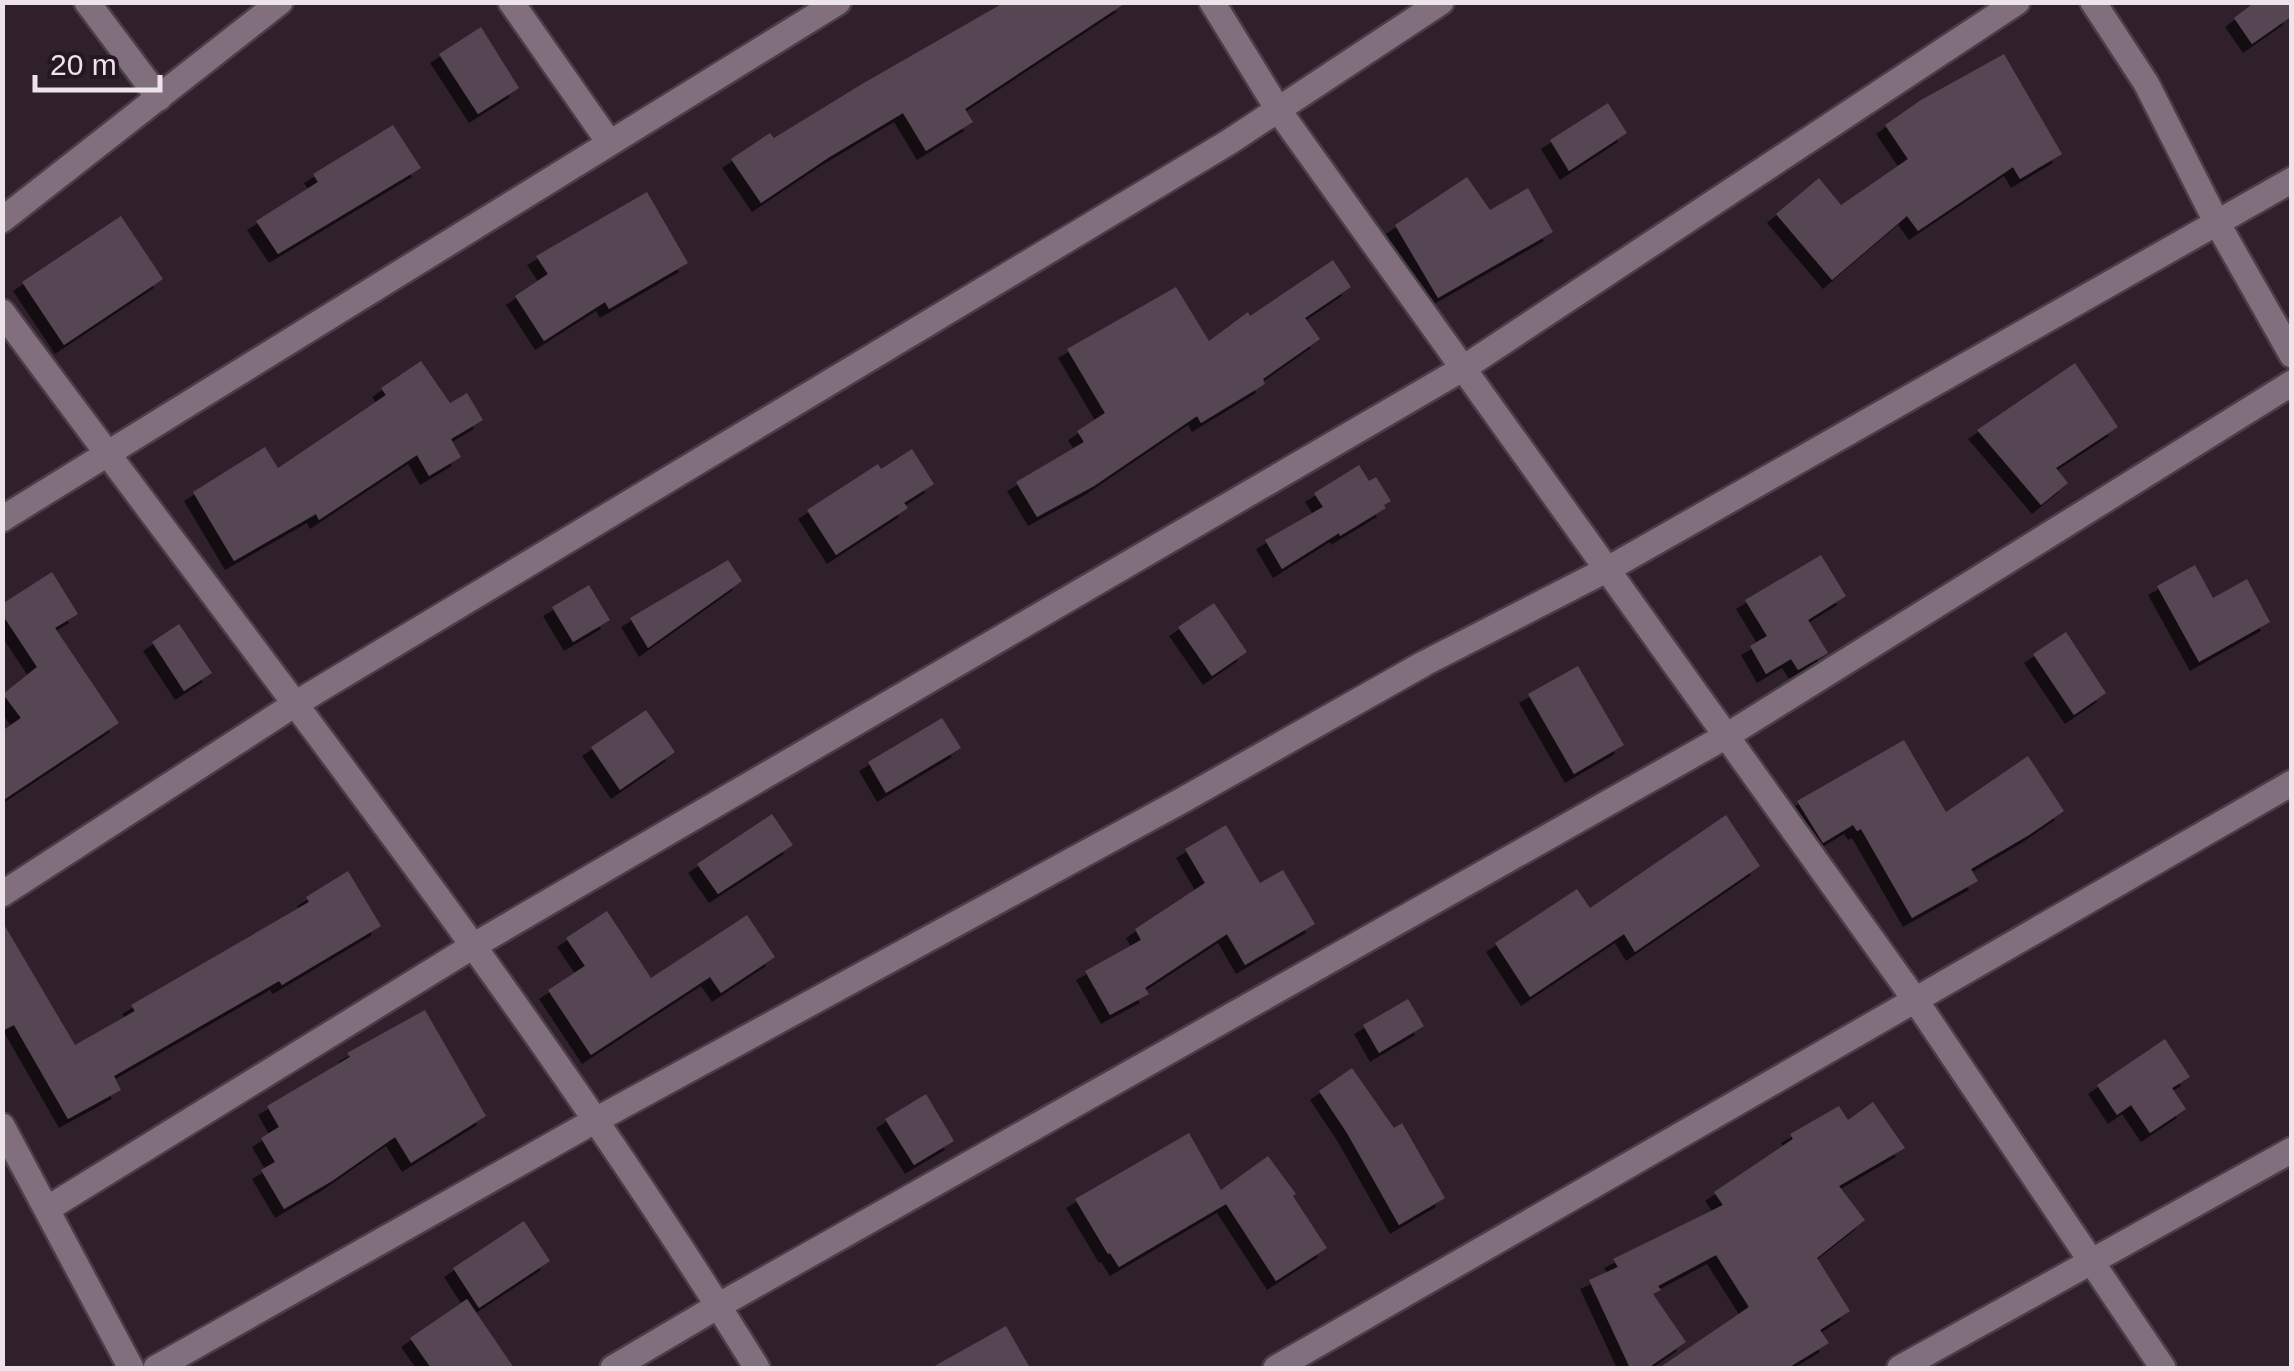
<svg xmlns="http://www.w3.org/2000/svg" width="2294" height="1371" font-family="Arial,sans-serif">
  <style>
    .building { fill: #564552; filter: url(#shadow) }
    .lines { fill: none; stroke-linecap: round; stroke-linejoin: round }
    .minor-casing { stroke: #4a3e48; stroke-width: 30 }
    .minor { stroke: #816f7d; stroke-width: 25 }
  </style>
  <defs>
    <filter id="shadow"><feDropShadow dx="-9" dy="9" stdDeviation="0" flood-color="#0009"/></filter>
  </defs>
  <rect width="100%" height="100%" fill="#2f202c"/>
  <g class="building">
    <polygon points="1005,2 1127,2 965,109 973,122 926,151 903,113 828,158 761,203 731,159 770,133 774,138 862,84"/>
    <polygon points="2255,2 2292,2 2292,16 2252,44 2234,18"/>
    <polygon points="481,27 519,88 478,114 439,54"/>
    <polygon points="2004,54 2062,154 2020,179 2013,167 1918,231 1907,216 1832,280 1776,214 1819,178 1841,205 1908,159 1885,125 1921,100"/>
    <polygon points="1608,103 1627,133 1569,171 1550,140"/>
    <polygon points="393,125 421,168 278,254 256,221 318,182 313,174"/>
    <polygon points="1467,177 1490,210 1528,188 1553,232 1438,298 1395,225"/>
    <polygon points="647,192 688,263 609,309 605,302 544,341 515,296 548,274 536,256"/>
    <polygon points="121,216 163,279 64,345 22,282"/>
    <polygon points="1333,260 1351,287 1305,318 1320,339 1263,379 1265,384 1201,423 1197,416 1094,486 1037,517 1016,482 1084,442 1077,431 1105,413 1067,349 1176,287 1209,341 1248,312 1250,316"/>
    <polygon points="421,361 450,403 467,393 483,420 451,439 461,457 429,476 417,455 319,520 316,514 234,561 193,492 265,447 278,468 386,395 381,388"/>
    <polygon points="2075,363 2118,427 2056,468 2068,483 2041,505 1977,430"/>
    <polygon points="912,449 934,484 904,503 908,508 836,555 807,510 878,464 881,469"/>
    <polygon points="1359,465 1369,481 1376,477 1391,501 1384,505 1386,508 1340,536 1339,533 1282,569 1265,540 1323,507 1314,493"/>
    <polygon points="1821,555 1846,596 1808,620 1828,653 1798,670 1791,659 1766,674 1750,646 1767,636 1745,600"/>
    <polygon points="728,560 742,581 648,648 630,618"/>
    <polygon points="2195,565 2213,598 2247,579 2270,622 2199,662 2157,586"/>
    <polygon points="52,572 78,614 55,628 119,723 2,801 2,731 21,718 3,694 37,667 2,614 2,604"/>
    <polygon points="589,585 610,620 573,642 552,607"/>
    <polygon points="1214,603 1247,652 1212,676 1178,627"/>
    <polygon points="179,624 212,673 184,691 152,642"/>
    <polygon points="2066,632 2106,693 2074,715 2033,654"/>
    <polygon points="1578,666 1624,745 1574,774 1528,694"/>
    <polygon points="646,710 675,752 620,790 591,747"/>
    <polygon points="942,718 961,748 886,793 868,762"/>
    <polygon points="1904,740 1946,812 2028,756 2064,811 2029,835 1971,869 1978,881 1912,918 1861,829 1857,831 1853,825 1823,843 1797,801"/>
    <polygon points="772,814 793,845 718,894 697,864"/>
    <polygon points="1726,815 1760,866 1635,952 1624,934 1530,997 1495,943 1577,889 1590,908"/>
    <polygon points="1226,825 1260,883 1283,870 1315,924 1245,965 1227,934 1145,988 1149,994 1110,1015 1085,971 1141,940 1135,929 1205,883 1185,849"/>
    <polygon points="348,871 381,926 282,985 279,981 114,1076 121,1090 68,1119 14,1025 2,1031 2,921 75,1045 135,1011 131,1005 309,902 306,897"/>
    <polygon points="607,911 651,978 747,915 775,957 721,993 710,977 591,1055 548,990 585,966 566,938"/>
    <polygon points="1408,999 1424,1026 1379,1053 1363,1025"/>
    <polygon points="425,1010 486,1116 411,1163 395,1137 332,1181 284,1209 261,1170 275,1162 261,1138 279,1127 267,1106 350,1057 347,1053"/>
    <polygon points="2165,1039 2190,1077 2172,1088 2186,1109 2150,1133 2131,1105 2117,1115 2097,1085"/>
    <polygon points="1352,1068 1394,1128 1402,1123 1445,1198 1399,1225 1347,1133 1319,1091"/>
    <polygon points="926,1094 954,1141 914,1165 885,1119"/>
    <polygon points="1873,1102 1905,1148 1839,1186 1865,1220 1817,1258 1850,1311 1820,1330 1829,1343 1788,1368 1659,1368 1749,1307 1716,1255 1658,1286 1661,1290 1653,1294 1686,1342 1648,1368 1630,1368 1589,1280 1618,1267 1613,1259 1723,1205 1714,1192 1793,1139 1790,1134 1839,1106 1848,1120"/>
    <polygon points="1189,1133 1221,1190 1268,1156 1296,1194 1293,1196 1327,1248 1276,1281 1226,1204 1119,1267 1110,1253 1108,1254 1075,1199"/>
    <polygon points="524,1221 550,1261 479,1308 453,1268"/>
    <polygon points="467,1299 514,1368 431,1368 410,1338"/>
    <polygon points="1006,1326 1030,1368 931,1368"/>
  </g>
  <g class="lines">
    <defs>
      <g id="minor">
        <polyline points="87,2 159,98"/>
        <polyline points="511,2 609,142"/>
        <polyline points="1212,2 1279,111 1916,1001 2163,1368"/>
        <polyline points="2093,2 2146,83 2216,221 2292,355"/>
        <polyline points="2,220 280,2"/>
        <path d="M2,312C259,660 530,1000 757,1368"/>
        <polyline points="2,519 838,2"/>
        <polyline points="2,894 295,704 1229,142 1441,2"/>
        <polyline points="2,1126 131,1368"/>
        <polyline points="47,1209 473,946 1462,369 2017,2"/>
        <polyline points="156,1368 596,1120 1181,801 1425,663 1608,569 2292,180"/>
        <polyline points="613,1368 718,1306 1728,735 2292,383"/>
        <polyline points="1276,1368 2292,783"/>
        <polyline points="1900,1368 2292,1150"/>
      </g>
    </defs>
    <use href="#minor" class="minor-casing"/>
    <use href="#minor" class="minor"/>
  </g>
  <rect width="2294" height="1371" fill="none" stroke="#ede3eb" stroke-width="10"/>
  <path d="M35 75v15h125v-15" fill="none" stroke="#ede3eb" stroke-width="5"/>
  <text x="50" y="75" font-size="30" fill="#ede3eb" stroke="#251722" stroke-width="8" paint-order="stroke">20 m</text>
</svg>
